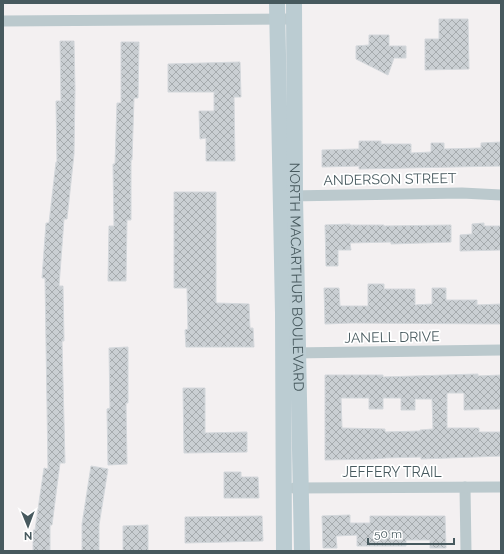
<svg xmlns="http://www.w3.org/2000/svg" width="504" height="554" font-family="Raleway,sans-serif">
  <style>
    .building { fill: url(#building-cross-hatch); stroke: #d4d8dc; fill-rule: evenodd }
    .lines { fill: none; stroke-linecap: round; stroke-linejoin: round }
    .minor { stroke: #bbc9cd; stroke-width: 11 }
    .secondary { stroke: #bbccd2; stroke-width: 16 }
    .labels { text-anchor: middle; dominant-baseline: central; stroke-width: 3.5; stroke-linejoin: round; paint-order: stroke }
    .street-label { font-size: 14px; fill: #47595e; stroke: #fff }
  </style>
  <defs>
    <pattern id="building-cross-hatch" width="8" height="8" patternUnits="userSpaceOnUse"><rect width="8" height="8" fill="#cacfd3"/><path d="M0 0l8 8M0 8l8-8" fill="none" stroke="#a6abae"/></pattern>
  </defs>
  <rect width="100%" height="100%" fill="#f3f0f1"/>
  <g class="building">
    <polygon points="439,19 468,19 469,69 425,70 425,39 439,39"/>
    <polygon points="369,35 389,35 389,46 406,46 406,58 394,58 388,75 356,59 356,46 369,45"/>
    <polygon points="60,41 74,41 75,89 74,154 67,219 64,219 59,286 63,286 64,341 62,341 65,463 60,463 52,525 50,525 50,551 33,551 33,530 35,530 44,468 48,469 45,278 42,278 46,223 49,223 56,162 57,162 56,101 61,101"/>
    <polygon points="121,42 139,42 138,98 134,98 132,160 131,160 131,220 127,220 126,281 108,281 109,226 114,226 113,164 115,164 117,103 121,103"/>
    <polygon points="240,62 241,97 234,97 235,161 206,161 206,138 200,139 199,111 214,111 214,92 168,92 168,64"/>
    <polygon points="359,141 381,141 381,144 411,144 411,153 431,152 431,143 444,143 444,149 481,148 481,143 501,142 501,166 359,169 359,166 322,167 322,150 359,149"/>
    <polygon points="174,192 216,192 216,303 249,304 250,328 253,328 254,347 186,347 185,330 188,329 187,288 174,288"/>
    <polygon points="484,223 484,226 501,226 501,250 460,251 460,235 472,234 472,224"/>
    <polygon points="350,224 350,225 384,225 384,226 451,225 451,242 391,244 391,242 350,243 351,250 338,250 338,266 326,266 325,225"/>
    <polygon points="368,284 384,284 384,289 415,289 415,305 432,304 432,288 446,288 446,300 477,300 477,305 501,304 501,324 351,323 325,324 324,288 339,288 340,306 368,306"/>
    <polygon points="128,347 128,403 126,403 127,464 108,465 107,409 110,408 109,348"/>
    <path d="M478,374V376L501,375V409L464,410V393H447V428H479V432H501V456L421,459V457L385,458L373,459L325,460V375H383V377ZM341,398H369V409H383V398H401V410H415V399H432L433,429L420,430V431L385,432V429L342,428Z"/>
    <polygon points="183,388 205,388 205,433 247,432 247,452 184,453"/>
    <polygon points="91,466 108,469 99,525 99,551 82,551 82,524"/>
    <polygon points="224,472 241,472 241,477 258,477 259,498 224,498"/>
    <polygon points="350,515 350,523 370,523 370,516 445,516 446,548 430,548 430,540 406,540 406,546 357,546 357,535 336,536 337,548 323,548 322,516"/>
    <polygon points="262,516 263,541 185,543 185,517"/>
    <polygon points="148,525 148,551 123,551 123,526"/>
  </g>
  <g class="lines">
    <g class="minor">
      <polyline points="3,21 294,19"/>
      <polyline points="289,196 462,193 501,195"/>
      <polyline points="292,353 501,350"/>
      <polyline points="465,487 466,551"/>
      <polyline points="294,488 501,487"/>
    </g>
    <g class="secondary">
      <polyline points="277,3 283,313 284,551"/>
      <path id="s1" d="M294,3L295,196L302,551"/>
    </g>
  </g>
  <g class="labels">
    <g class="street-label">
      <text transform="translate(390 179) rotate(-1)">ANDERSON STREET</text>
      <text stroke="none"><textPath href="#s1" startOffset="274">NORTH MACARTHUR BOULEVARD</textPath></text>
      <text transform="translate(392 337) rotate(-1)">JANELL DRIVE</text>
      <text x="392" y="472">JEFFERY TRAIL</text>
    </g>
  </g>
  <rect width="504" height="554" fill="none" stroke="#47595e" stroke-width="8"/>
  <g transform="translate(28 526) rotate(179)" stroke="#ffffff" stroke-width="3" paint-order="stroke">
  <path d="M0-3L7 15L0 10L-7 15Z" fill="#47595e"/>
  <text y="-6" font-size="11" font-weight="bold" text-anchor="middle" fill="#47595e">N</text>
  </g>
  <path d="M368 538v6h86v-6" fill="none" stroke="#47595e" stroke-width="2"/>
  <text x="374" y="538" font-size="12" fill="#47595e" stroke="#ffffff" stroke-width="3" paint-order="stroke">50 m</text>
</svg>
